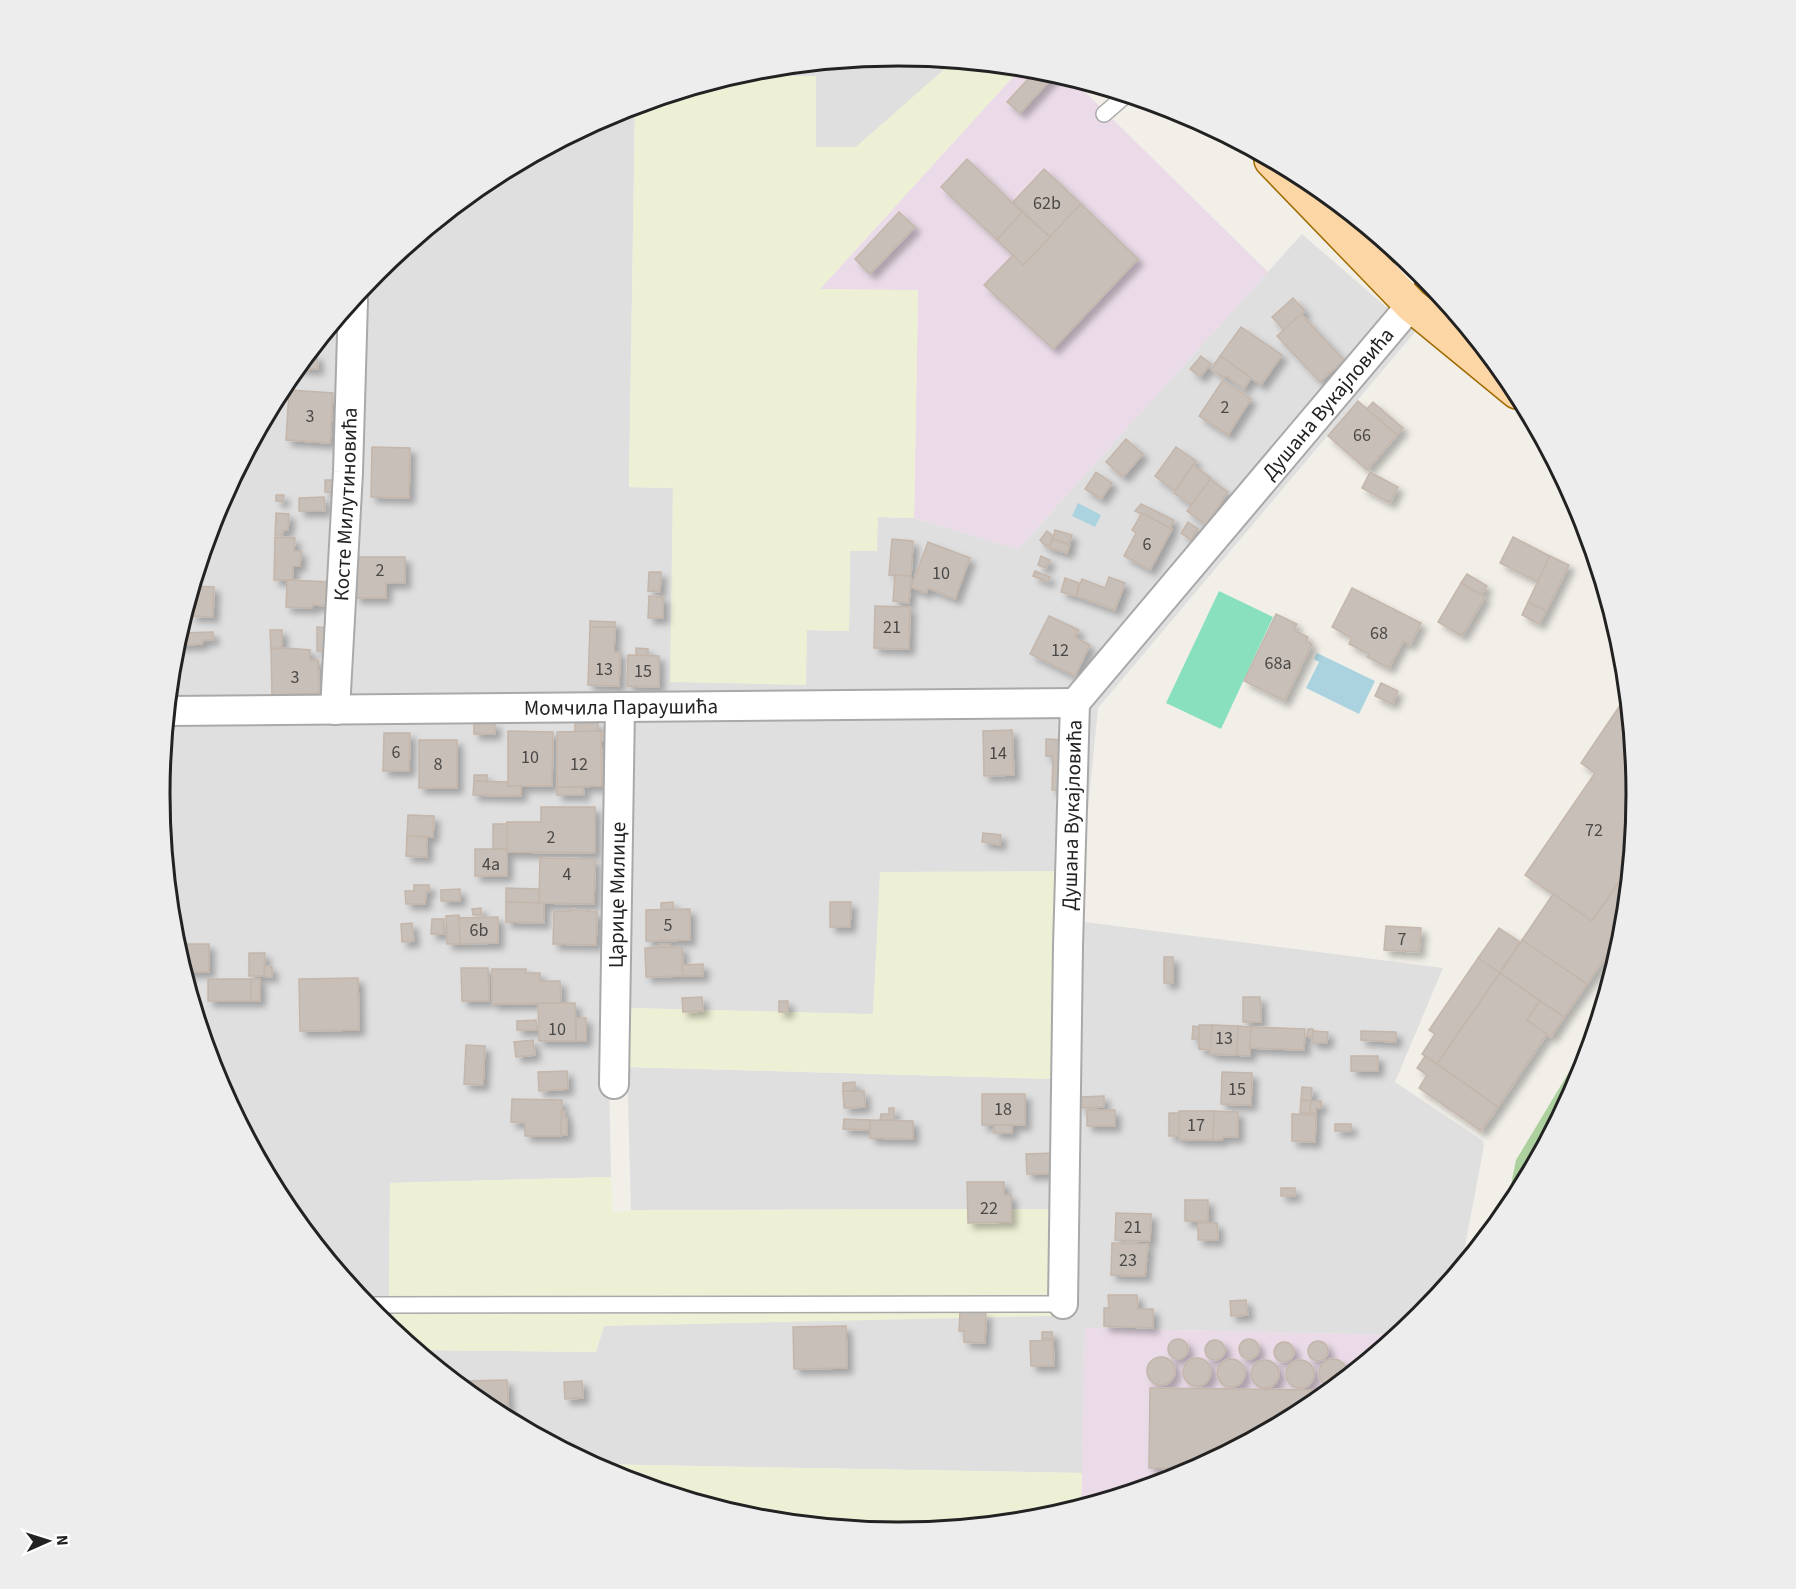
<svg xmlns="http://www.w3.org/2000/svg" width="1796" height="1589" font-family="'Source Sans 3',sans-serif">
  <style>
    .residential { fill: #e0dfdf }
    .industrial { fill: #ebdbe8 }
    .farmland { fill: #eef0d5 }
    .forest { fill: #add19e }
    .pitch { fill: #88e0be }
    .water { fill: #aad3df }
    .building { fill: #c7bfb8; stroke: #c4b6ab; stroke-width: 1.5; filter: url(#shadow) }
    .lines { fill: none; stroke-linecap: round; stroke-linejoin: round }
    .lane-casing { stroke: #a9a9a9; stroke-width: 18 }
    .street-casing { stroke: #a9a9a9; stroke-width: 32 }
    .primary-casing { stroke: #a06b00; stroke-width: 36 }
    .lane { stroke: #fff; stroke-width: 15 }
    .street { stroke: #fff; stroke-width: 28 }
    .primary { stroke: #fcd6a4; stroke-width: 33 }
    .labels { text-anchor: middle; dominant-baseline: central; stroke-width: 5; stroke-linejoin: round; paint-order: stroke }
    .number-label { font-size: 18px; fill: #4b4948 }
    .street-label { font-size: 21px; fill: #222; stroke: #fff }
    .rim { fill: none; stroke: #222; stroke-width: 3 }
  </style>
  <defs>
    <filter id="shadow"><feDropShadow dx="5.5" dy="5.5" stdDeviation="3" flood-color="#0004"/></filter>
  </defs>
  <rect width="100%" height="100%" fill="#f2efe9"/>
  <g class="residential">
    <polygon points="898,56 954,61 856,147 816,147 760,76 760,69"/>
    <polygon points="635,106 629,487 673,488 671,682 807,630 849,631 850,551 878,517 914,518 1018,549 1302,234 1415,332 1098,708 1077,921 1443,968 1395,1082 1483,1141 1484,1146 1461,1267 1420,1317 1398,1335 1085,1328 1082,1473 591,1464 487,1409 416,1350 596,1352 604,1326 1049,1209 631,1210 627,1067 1056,1079 881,872 873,1015 629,1008 608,1024 611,1177 390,1183 389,1328 375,1317 283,1205 215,1077 173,938 159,794 173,650 215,511 284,384 376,272 488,180 616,112"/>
  </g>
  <g class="industrial">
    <polygon points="1021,68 1043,70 1072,79 1268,272 1018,549 914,518 918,291 820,289"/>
    <polygon points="1085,1328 1398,1335 1308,1409 1180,1477 1081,1508"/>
  </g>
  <g class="farmland">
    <polygon points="954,61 1021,68 820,289 918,290 914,518 878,517 877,551 850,551 849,631 807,630 806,685 670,682 673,488 629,487 635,106 754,70 760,69 761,76 816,76 816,147 856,147"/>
    <polygon points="1062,871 1056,1079 627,1067 629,1008 873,1014 880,872"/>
    <polygon points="611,1177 613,1213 632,1210 1049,1209 1054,1316 604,1326 596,1352 416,1350 389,1328 390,1183"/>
    <polygon points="591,1464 1082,1473 1081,1508 1042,1519 898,1533 753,1519 615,1477"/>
  </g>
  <polygon class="forest" points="1596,1027 1581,1078 1512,1205 1505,1214 1516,1160"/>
  <polygon class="pitch" points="1219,591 1273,617 1221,729 1166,703"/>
  <g class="water">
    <polygon points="1078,503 1101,515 1095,527 1072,516"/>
    <polygon points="1317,653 1375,681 1359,714 1306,688 1319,662 1314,659"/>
  </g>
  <g class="building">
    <polygon points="1037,69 1056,74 1020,113 1007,102"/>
    <polygon points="967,159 1022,212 997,240 941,187"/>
    <polygon points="1044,169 1081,204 1050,237 1013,202"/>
    <polygon points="1081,204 1138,259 1053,349 984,285 1013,255 1023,265"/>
    <polygon points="899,212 915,227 870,274 855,259"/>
    <polygon points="1022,212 1050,237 1023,265 997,240"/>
    <polygon points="1293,298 1305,311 1284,330 1272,317"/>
    <polygon points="1301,314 1344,360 1320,382 1277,336"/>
    <polygon points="1241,327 1282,355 1261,385 1220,356"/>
    <polygon points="317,355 318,369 300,369 300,364 307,356"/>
    <polygon points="1201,356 1211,364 1200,377 1190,369"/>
    <polygon points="1220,356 1251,378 1244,389 1226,376 1224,378 1211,369"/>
    <polygon points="1223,380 1251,399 1228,435 1199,416"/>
    <polygon points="289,390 333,393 330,443 286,440"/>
    <polygon points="1358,401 1397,435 1367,470 1328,436"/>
    <polygon points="1373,402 1403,428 1397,435 1367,409"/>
    <polygon points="1126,439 1143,454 1123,477 1106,462"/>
    <polygon points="372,447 410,448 409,498 371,497"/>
    <polygon points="1176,447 1196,461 1175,491 1155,476"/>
    <polygon points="1193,465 1211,478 1192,505 1174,493"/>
    <polygon points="1096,472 1112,483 1101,499 1085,489"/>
    <polygon points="1370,472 1398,487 1390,503 1362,488"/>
    <polygon points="1210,479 1228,492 1206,525 1187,511"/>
    <polygon points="325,480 334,480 334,493 325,492"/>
    <polygon points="276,495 284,495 283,502 276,501"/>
    <polygon points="324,497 325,511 299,511 299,498"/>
    <polygon points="1141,504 1174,520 1170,528 1135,511"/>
    <polygon points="276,513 289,514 288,530 283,530 282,535 275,535"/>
    <polygon points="1142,513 1172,529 1150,570 1124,556 1136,533 1132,530"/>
    <polygon points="1188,522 1198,529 1191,540 1181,533"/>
    <polygon points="1055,530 1072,535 1069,544 1053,539"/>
    <polygon points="1047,531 1053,536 1050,546 1048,545 1046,547 1040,540"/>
    <polygon points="275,537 295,538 294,551 301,551 300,566 293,566 293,580 274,580"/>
    <polygon points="1513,537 1550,556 1538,582 1500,563"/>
    <polygon points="892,539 913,541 911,576 889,575"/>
    <polygon points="1053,539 1070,545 1067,553 1049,548"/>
    <polygon points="928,542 970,558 955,599 928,588 926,593 911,587"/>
    <polygon points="1041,556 1050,560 1046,568 1038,565"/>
    <polygon points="1550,556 1569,565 1546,611 1528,602"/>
    <polygon points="355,557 405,557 405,583 386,583 386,598 355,598"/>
    <polygon points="1035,571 1050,577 1048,582 1033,576"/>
    <polygon points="649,572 661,572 660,592 648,591"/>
    <polygon points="1467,574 1487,586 1481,595 1461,583"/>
    <polygon points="895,575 911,576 909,603 893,601"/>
    <polygon points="1109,577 1125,583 1115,610 1076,596 1082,579 1105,588"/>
    <polygon points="1065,578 1079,583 1076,596 1061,592"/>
    <polygon points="287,580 332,582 331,606 313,605 312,608 286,607"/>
    <polygon points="1461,583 1485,597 1462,636 1438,622"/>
    <polygon points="193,586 214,587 213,617 191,616"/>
    <polygon points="1352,588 1421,623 1410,645 1403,641 1389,668 1367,657 1369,654 1349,644 1352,638 1332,627"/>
    <polygon points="649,596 663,597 663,618 648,618"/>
    <polygon points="1528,602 1546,611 1539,624 1522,615"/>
    <polygon points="875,606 910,607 909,649 874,648"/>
    <polygon points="1276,614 1297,624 1294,630 1308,637 1306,641 1312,644 1284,701 1244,681"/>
    <polygon points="1049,616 1079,630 1075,637 1090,645 1075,676 1030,654"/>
    <polygon points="590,621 615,622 615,627 590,627"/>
    <polygon points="317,627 334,628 334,651 317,651"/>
    <polygon points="590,627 615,627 614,652 620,652 619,686 588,685"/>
    <polygon points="270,630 282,630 282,648 271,649"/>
    <polygon points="213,632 213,640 203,640 202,644 178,645 178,633"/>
    <polygon points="286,648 310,650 310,660 318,660 319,693 272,695 271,649"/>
    <polygon points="636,648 648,649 648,656 636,655"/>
    <polygon points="628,655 659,656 659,687 627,686"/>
    <polygon points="1381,683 1398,691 1392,704 1375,696"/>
    <polygon points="1627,695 1637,795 1630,866 1592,921 1525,875 1595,773 1581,763"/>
    <rect x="474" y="723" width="21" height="11"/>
    <rect x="575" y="723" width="23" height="9"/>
    <polygon points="1012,730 1014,775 984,776 983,731"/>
    <polygon points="508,731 553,732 552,786 508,786"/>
    <rect x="601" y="731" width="9" height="10"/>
    <polygon points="601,731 602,786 557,787 557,732"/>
    <polygon points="384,733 410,733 409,771 383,771"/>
    <polygon points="1046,739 1065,740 1065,790 1052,790 1053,756 1046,756"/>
    <rect x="419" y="740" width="38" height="48"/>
    <polygon points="474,775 487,775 487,782 474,781"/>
    <polygon points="474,781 508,782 508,786 521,786 521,796 473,795"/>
    <polygon points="557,787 583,787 584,795 557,795"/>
    <polygon points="541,807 595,807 595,853 507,852 507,822 541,822"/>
    <polygon points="408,815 434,816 433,837 407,836"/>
    <rect x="493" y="824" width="14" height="25"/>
    <polygon points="983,833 1001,835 1000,845 982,842"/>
    <polygon points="407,836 427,837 427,857 406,856"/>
    <rect x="475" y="849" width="32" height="27"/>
    <polygon points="540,858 595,859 594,904 539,903"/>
    <polygon points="1630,866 1624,930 1587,984 1522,940 1553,894 1592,921"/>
    <polygon points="414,885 429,885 430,891 426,891 425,904 406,904 405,891 414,891"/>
    <polygon points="506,888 539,889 539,903 506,902"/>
    <polygon points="460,889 460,901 441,901 441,890"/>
    <polygon points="506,902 544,903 544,923 506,922"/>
    <polygon points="673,902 673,909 661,910 661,903"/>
    <polygon points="830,902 851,902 850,927 830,927"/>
    <polygon points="481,908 481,915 473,915 472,909"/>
    <polygon points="570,909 597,912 596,945 553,944 554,911 570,911"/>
    <polygon points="690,909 690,940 646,941 646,910"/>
    <polygon points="459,915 460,944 447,944 446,916"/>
    <polygon points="498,917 498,943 460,944 459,918"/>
    <polygon points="432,919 444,919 444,934 431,934"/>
    <polygon points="412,923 414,941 402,942 401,924"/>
    <polygon points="1386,926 1421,928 1419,952 1384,950"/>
    <polygon points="1499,928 1520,942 1500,973 1478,958"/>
    <polygon points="1522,940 1587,984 1564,1017 1500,973"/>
    <polygon points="175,944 209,944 209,972 183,972"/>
    <polygon points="659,944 670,944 670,947 659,948"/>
    <polygon points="682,947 683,976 646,977 645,948"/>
    <polygon points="249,953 265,953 264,976 249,976"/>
    <rect x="1164" y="957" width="9" height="26"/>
    <polygon points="1478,958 1500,973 1437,1064 1422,1054 1435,1034 1429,1030"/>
    <polygon points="703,964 703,976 683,976 682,965"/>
    <polygon points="265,966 272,967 272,977 264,976"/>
    <polygon points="461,968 488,968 489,1001 462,1001"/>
    <polygon points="492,969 526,969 526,973 540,973 540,981 560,981 561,1003 492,1004"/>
    <polygon points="1500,973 1540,1001 1527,1020 1547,1034 1498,1107 1437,1064"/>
    <polygon points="358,978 359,1030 300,1031 299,979"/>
    <rect x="208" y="979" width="43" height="22"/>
    <rect x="251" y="979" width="9" height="22"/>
    <polygon points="702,997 703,1011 683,1012 682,998"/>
    <polygon points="1243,997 1260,997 1261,1022 1243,1022"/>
    <rect x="779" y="1001" width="9" height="11"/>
    <polygon points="1540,1001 1564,1017 1551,1037 1527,1020"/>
    <polygon points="538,1003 575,1003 576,1041 539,1041"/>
    <rect x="576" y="1018" width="10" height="23"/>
    <polygon points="536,1020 537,1030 517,1030 517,1021"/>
    <polygon points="1199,1025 1212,1025 1211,1050 1199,1049"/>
    <polygon points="1212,1025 1238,1026 1237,1055 1210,1054"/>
    <polygon points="1193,1026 1199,1027 1199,1039 1192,1039"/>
    <polygon points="1238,1026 1251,1027 1250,1056 1237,1055"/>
    <polygon points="1251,1027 1305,1029 1304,1050 1250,1048"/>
    <polygon points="1308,1029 1313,1029 1313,1037 1307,1036"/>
    <polygon points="1313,1031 1328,1032 1327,1043 1312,1043"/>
    <polygon points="1361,1031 1396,1032 1396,1042 1361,1040"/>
    <polygon points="533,1040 535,1055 516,1057 514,1042"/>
    <polygon points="466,1045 485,1046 483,1085 464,1084"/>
    <rect x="1351" y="1056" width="27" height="15"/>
    <polygon points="1425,1056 1498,1107 1481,1131 1419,1088 1427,1075 1417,1068"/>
    <polygon points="567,1071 568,1089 539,1091 538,1072"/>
    <polygon points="1222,1072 1252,1073 1251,1105 1221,1104"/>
    <polygon points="855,1082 855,1091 843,1091 843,1083"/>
    <polygon points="1302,1087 1312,1088 1311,1101 1301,1100"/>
    <polygon points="843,1091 864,1091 865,1107 844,1108"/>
    <rect x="982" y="1094" width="43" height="31"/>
    <polygon points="1104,1096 1104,1107 1081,1108 1081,1097"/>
    <polygon points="512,1099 562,1100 561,1136 525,1136 525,1123 511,1122"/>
    <polygon points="1301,1100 1311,1101 1310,1113 1300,1113"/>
    <polygon points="1311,1101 1321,1101 1321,1108 1316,1108 1316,1113 1310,1113"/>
    <polygon points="889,1108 894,1108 894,1120 880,1120 881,1114 889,1114"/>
    <rect x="1087" y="1110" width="28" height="16"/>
    <polygon points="562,1111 565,1111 565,1118 567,1118 567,1135 561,1135"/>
    <polygon points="1179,1111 1214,1111 1213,1140 1179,1140"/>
    <polygon points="1214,1111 1238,1112 1238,1137 1223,1137 1222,1140 1213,1140"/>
    <rect x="1169" y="1113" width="10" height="23"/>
    <polygon points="1292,1114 1316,1115 1315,1142 1292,1141"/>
    <polygon points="844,1119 870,1120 870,1130 843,1129"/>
    <polygon points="870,1120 913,1121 913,1139 870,1138"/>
    <rect x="1335" y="1124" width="16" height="7"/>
    <rect x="994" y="1125" width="18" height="8"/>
    <polygon points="1054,1153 1055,1174 1027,1174 1026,1154"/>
    <polygon points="967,1182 1004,1182 1004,1195 1011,1195 1011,1222 968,1223"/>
    <rect x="1281" y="1188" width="14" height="8"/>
    <rect x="1185" y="1200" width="23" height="21"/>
    <polygon points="1116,1213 1151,1214 1150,1241 1115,1240"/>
    <polygon points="1198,1223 1217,1223 1218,1240 1198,1240"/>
    <polygon points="1112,1243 1148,1244 1145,1276 1111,1275"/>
    <polygon points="1108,1295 1137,1295 1138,1309 1153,1309 1153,1328 1104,1326 1104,1308 1109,1308"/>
    <polygon points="1246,1300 1248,1315 1231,1316 1230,1301"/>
    <polygon points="960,1312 986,1313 985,1343 964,1342 964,1331 959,1331"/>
    <polygon points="846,1326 847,1368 794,1369 793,1327"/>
    <polygon points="1042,1332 1052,1332 1053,1339 1042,1339"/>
    <circle cx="1249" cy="1349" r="10"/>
    <circle cx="1178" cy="1349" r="10"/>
    <circle cx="1215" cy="1350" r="10"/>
    <polygon points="1053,1340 1054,1366 1031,1366 1030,1341"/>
    <circle cx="1318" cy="1351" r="10"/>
    <circle cx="1284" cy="1352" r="10"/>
    <circle cx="1161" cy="1371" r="14"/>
    <circle cx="1197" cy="1372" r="14"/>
    <circle cx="1231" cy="1373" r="14"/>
    <circle cx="1333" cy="1373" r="14"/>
    <circle cx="1265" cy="1374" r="14"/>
    <circle cx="1300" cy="1374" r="14"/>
    <polygon points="507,1380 509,1420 487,1409 464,1390 464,1381"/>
    <polygon points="582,1381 583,1398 565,1399 564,1382"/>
    <polygon points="1150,1388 1331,1390 1308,1409 1197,1469 1149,1468"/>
  </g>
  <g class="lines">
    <defs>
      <g id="lane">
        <polyline points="1104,114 1126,95"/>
        <polyline points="374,1305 1063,1304"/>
      </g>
      <g id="street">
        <polyline points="1393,288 1411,264"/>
        <path id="s1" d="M335,710L348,472L353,300"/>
        <path id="s2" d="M167,711L1075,703"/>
        <path id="s3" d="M614,1084L620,707"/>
        <path id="s4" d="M1063,1304L1068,946L1075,703L1411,305"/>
      </g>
      <polyline id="primary" points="1271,160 1411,305 1517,392"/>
    </defs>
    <use href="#lane" class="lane-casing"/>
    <use href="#street" class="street-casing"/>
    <use href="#primary" class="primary-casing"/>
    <use href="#lane" class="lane"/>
    <use href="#street" class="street"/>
    <use href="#primary" class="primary"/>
  </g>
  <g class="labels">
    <g class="number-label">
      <text x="1047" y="203">62b</text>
      <text x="1225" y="407">2</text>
      <text x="310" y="416">3</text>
      <text x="1362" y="435">66</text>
      <text x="1147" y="544">6</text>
      <text x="380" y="570">2</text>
      <text x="941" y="573">10</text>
      <text x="892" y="627">21</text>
      <text x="1379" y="633">68</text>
      <text x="1060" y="650">12</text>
      <text x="1278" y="663">68a</text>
      <text x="604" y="669">13</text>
      <text x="643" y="671">15</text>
      <text x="295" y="677">3</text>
      <text x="396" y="752">6</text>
      <text x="998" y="753">14</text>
      <text x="530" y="757">10</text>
      <text x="438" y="764">8</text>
      <text x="579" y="764">12</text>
      <text x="1594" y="830">72</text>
      <text x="551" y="837">2</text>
      <text x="491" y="864">4a</text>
      <text x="567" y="874">4</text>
      <text x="668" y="925">5</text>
      <text x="479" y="930">6b</text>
      <text x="1402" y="939">7</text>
      <text x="557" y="1029">10</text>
      <text x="1224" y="1038">13</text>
      <text x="1237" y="1089">15</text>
      <text x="1003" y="1109">18</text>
      <text x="1196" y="1125">17</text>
      <text x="989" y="1208">22</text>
      <text x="1133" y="1227">21</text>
      <text x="1128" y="1260">23</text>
    </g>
    <g class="street-label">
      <text stroke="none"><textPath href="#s4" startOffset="993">Душана Вукајловића</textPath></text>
      <text stroke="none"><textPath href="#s1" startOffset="206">Косте Милутиновића</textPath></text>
      <text stroke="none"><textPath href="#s2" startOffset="454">Момчила Параушића</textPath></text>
      <text stroke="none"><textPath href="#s4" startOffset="489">Душана Вукајловића</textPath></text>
      <text stroke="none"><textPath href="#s3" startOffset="189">Царице Милице</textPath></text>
    </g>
  </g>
  <path d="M0 0H1796V1589H0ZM170 794a728 728 0 1 1 1456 0a728 728 0 1 1-1456 0Z" fill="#ededed" fill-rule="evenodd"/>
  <path class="rim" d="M170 794a728 728 0 1 1 1456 0a728 728 0 1 1-1456 0Z"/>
  <g transform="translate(48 1541) rotate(87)" stroke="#ffffff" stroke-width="4.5" paint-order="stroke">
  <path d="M0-4.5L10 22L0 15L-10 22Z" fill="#222222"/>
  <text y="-9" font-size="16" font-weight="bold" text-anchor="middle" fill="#222222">N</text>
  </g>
</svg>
